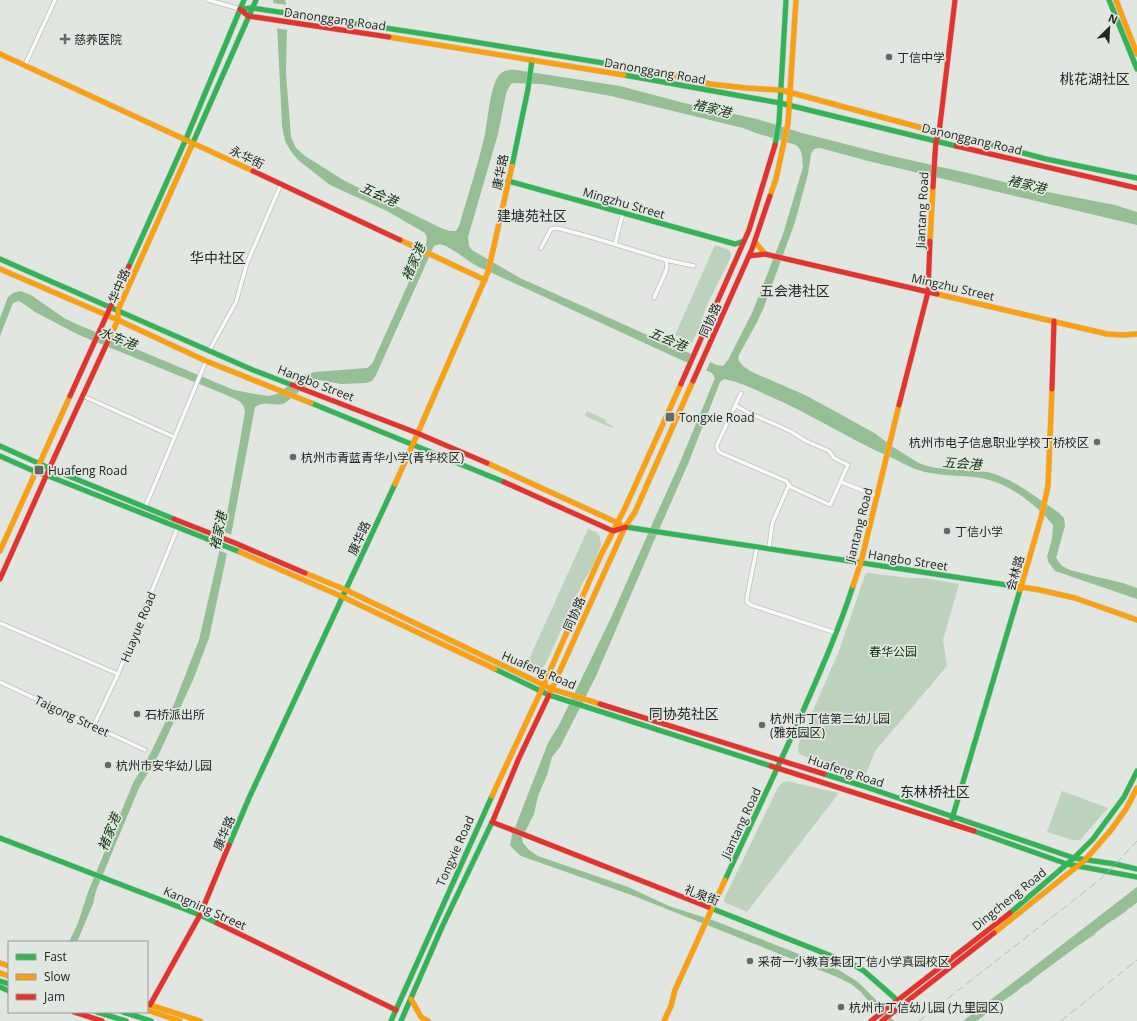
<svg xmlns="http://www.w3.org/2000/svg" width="1137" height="1021" font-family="'Open Sans','Noto Sans SC',sans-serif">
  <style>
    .green { fill: #bdd2bc }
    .water { fill: #96be95; fill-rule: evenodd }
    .pier { fill: #e1e6e1 }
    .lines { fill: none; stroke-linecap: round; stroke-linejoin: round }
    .stream { stroke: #96be95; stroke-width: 1 }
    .street-casing { stroke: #bdc0bc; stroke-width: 5 }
    .fast-casing { stroke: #bdc0bc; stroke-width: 6 }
    .slow-casing { stroke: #bdc0bc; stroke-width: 6 }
    .jam-casing { stroke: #bdc0bc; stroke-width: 6 }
    .street { stroke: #fafbfa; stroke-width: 3.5 }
    .fast { stroke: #30b455; stroke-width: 5 }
    .slow { stroke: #ff9f0a; stroke-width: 5 }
    .jam { stroke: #e5322d; stroke-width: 5 }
    .rail { stroke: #babcba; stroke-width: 1; stroke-dasharray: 8 4; stroke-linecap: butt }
    .jam-bridge-casing { stroke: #bdc0bc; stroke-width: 6; stroke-linecap: butt }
    .jam-bridge { stroke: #e5322d; stroke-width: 5 }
    .poi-dot { fill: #666966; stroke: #e0e7e0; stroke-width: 1.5 }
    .labels { text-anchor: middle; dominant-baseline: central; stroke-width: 3.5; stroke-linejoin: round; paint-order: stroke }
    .street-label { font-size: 12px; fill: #232623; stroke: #e0e7e0 }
    .poi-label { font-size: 12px; fill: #232623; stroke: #e0e7e0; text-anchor: start }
    .park-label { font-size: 12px; fill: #0d340d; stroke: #e0e7e0 }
    .water-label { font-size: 13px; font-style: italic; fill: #0c330c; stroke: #e0e7e0 }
    .quarter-label { font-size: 14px; fill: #232623; stroke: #e0e7e0 }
  </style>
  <rect width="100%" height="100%" fill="#e1e6e1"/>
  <g class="green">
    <polygon points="715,245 729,250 731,254 730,259 706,307 700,326 692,343 675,335"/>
    <polygon points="587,411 606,420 606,423 613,426 612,428 585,416"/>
    <path d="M588,529L596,532L600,537L601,546L591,569L583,582L547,661C541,672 536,674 526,666Z"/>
    <polygon points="868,573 909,578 924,578 959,584 943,640 947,666 876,750 865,776 803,756 799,753 798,747 800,740 839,651 865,575"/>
    <polygon points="787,781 839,793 747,912 726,903 724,901 725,897 778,787 782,783"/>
    <polygon points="1062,791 1108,808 1080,840 1073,840 1047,832"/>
  </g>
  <g class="water">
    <path d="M273,0H285L286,3L287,25L286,73L291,137L296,148L305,156L345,181L441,228L450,231H456L459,226C468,195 478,165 485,134C488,119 490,85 500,74C506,68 514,70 523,71L620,86L684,103L757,119L802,133L892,156L968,173L1032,189L1115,205L1137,212V225L868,161L820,148L814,149L811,154L808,174L795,222L764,307L757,322L738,357L739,361L743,366L752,372L805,395L840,414L876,434L893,447L917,462L924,465L936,468L988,472C1014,479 1036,497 1059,513L1064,518L1065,526L1056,558L1062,566L1070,570L1093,576L1123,583L1137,588V599L1055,571L1049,563L1047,557L1052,539L1053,525C1037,505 1007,482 981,478C961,475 936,476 918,470C909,467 899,461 890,457C849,439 811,414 769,396C754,389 740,382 724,379L720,382L688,464L654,541L596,676L560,747L552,757L547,775L538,796L534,814L522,838L523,843L529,850L538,856L628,887L669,906L715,921L839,970L858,982L879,1003L894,1021H885L860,991L851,984L837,977L634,896L521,856L514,850L510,845L512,835L548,743L560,723L610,620L654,520L678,467L715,378L712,373L677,358L479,267C466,261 454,248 440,244L434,246L376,375L372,381L366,383L341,384L319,380L312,381L285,403C274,408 268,399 255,407L232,530L209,638L193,680L158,756L139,788L96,891L93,904L77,942H69L78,923L88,892L133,783L150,754L174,704L199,640L224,531L245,412C244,400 234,399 224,394L79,335L35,312L24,304L19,301L13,303L0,336V318L8,297L13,293L20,291L31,295L64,318L74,323L234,390L255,394L268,396L277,394L304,375L315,372L367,368L372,364L426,244L427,238L425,233L387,211L330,185L298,160L290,150L285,141L282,126L277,24ZM512,83L542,84L611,96L743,128L756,133L796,145C803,150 802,159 803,167L783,234L752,313L728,360L723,366L717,365L663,342L520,278L472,250L469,246L468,237L498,134L506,94L509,87Z"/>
    <polygon points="1137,887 1137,902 976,1021 963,1021"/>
  </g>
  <g class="pier">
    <polygon points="272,3 289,5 289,30 275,28"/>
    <polygon points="693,352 711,360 705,373 687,365"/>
    <polygon points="222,531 232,535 228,554 218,550"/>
  </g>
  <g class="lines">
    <g class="stream">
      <polyline points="1130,908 1137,902"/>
      <polyline points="1113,920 1127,910"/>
      <polyline points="1081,943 1095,934"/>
      <polyline points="1027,984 1032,980"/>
      <polyline points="1010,996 1018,990"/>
      <polyline points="976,1021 990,1011"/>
    </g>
    <defs>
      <g id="street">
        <polyline points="208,0 240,9"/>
        <polyline points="25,65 55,0"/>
        <polyline points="615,244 623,213"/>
        <polyline points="541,248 551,229 557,228 591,237 666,260 694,266"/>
        <polyline points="654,298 666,271 667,266 666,260"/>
        <polyline points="209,351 236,302 247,263 281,184"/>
        <polyline points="83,396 174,437"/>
        <polyline points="735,405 749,413 790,431 806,441 829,451 834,458 848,465 830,505 791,487 786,481 719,452 717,448 717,445 741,393"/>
        <polyline points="841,482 877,496"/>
        <path d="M145,507C166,459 186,409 206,361"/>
        <polyline points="757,547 747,597 747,602 751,605 836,633"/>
        <polyline points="769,548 772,525 774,519 789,485"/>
        <polyline points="0,623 118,674"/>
        <polyline points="0,682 145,750"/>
        <polyline points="94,725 118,674 178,527"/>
      </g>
      <g id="fast">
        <polyline points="1109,0 1137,69"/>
        <polyline points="240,9 252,8 425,34 634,68"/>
        <polyline points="624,75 780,103 956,146"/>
        <polyline points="926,129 997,146 1046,159 1137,178"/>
        <polyline points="775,145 779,122 786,0"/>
        <polyline points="191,147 256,0"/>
        <polyline points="512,166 528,89 532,60"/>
        <polyline points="508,181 735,244 744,241"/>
        <polyline points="0,259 253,370 292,385"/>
        <polyline points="129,266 186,139 244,0"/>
        <polyline points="311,403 504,482"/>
        <polyline points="0,446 49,468 174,519"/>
        <polyline points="0,456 36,472 46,475 240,552"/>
        <polyline points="626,527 1014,586"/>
        <polyline points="495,669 549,695 771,766"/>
        <polyline points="824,774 863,786 1074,858 1115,864 1137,869"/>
        <polyline points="952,819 1020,590"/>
        <polyline points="974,831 1067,864 1137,877"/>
        <polyline points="0,838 200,915 217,923"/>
        <polyline points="229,845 249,798 395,484"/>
        <path d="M725,880C751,824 778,768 803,711C821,670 839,629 853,586"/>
        <polyline points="708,907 854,965 864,971 897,1000"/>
        <polyline points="1010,913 1074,858 1093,839 1124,797 1137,771"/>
        <polyline points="0,981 9,984"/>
        <polyline points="0,987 9,991"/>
        <polyline points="97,1012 126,1021"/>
        <polyline points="123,1012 151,1021"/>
        <polyline points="391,1021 492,796"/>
        <polyline points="401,1021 442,927 494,818"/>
      </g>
      <g id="slow">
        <polyline points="1116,0 1137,54"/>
        <polyline points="389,37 624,75"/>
        <polyline points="0,54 253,171"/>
        <polyline points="634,68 654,71 710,84 746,88 781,90 926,129"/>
        <polyline points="770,196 776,179 788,123 796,0"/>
        <polyline points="400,240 485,280"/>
        <polyline points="930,241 933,187"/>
        <polyline points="755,242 765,254"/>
        <polyline points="0,269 118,320 206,361 311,403"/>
        <polyline points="937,294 1107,334 1123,335 1137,334"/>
        <polyline points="108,341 118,320 118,310 191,147"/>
        <polyline points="487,463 620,524"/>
        <polyline points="395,484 413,444 488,272 512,166"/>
        <polyline points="0,551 70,396"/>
        <polyline points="240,552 343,597 495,669"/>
        <polyline points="305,573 346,590 552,689 600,704"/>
        <polyline points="853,586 861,562 899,405"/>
        <polyline points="1014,586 1040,590 1075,598 1137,620"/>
        <polyline points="1020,590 1041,518 1048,486 1052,389"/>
        <polyline points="541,691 600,557 625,508 681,384"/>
        <polyline points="549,695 625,527 635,512 693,381"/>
        <polyline points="492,796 541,691"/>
        <polyline points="994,933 1085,860 1111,830 1126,809 1137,788"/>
        <polyline points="0,963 9,966"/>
        <polyline points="0,973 9,976"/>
        <polyline points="411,999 421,1017 428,1021"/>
        <polyline points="147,1004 200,1021"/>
        <polyline points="147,1010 180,1021"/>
        <polyline points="664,1021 671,1006 675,990 725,880"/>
      </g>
      <g id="jam">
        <polyline points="240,9 248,16 389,37"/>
        <polyline points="956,146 1137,188"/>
        <polyline points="935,154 936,141 939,133 955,0"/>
        <polyline points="253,171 400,240"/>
        <polyline points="749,256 765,254 937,294"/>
        <polyline points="693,381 752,249 770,196"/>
        <polyline points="681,384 749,230 775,145"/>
        <polyline points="292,385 417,433 487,463"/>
        <polyline points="1052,389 1054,321"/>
        <polyline points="70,396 129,266"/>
        <polyline points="899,405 928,292 930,241"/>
        <polyline points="504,482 613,531 626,527"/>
        <polyline points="174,519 235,543 305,573"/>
        <polyline points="0,579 55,456 108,341"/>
        <polyline points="600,704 824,774"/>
        <polyline points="771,766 974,831"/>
        <polyline points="494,818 519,758 549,695"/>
        <polyline points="492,822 708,907"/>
        <polyline points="217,923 396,1010"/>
        <polyline points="150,1005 200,915 229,845"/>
        <polyline points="74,1012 102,1021"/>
        <polyline points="871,1021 1010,913"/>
        <polyline points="882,1021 994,933"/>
      </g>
    </defs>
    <use href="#street" class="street-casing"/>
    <use href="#fast" class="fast-casing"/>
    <use href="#slow" class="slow-casing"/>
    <use href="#jam" class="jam-casing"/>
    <use href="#street" class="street"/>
    <use href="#fast" class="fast"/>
    <use href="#slow" class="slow"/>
    <use href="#jam" class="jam"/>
    <g class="rail">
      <polyline points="919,1021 1097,882 1109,871 1137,841"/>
      <polyline points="1061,1021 1137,960"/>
    </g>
    <defs>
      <polyline id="jam-bridge" points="933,187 935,154"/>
    </defs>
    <use href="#jam-bridge" class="jam-bridge-casing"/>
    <use href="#jam-bridge" class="jam-bridge"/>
  </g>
  <g class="poi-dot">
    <path d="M63 33h4v4h4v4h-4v4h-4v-4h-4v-4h4z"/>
    <circle cx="889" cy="57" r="4"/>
    <rect x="665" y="412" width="10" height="10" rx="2"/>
    <circle cx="1097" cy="442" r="4"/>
    <circle cx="293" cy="457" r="4"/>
    <rect x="34" y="465" width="10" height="10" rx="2"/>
    <circle cx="947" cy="531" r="4"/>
    <circle cx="137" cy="714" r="4"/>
    <circle cx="762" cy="725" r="4"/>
    <circle cx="108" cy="765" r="4"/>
    <circle cx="750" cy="961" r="4"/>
    <circle cx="841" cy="1007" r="4"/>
  </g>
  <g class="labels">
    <g class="street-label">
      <text transform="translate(335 19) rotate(8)">Danonggang Road</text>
      <text transform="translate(655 71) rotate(10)">Danonggang Road</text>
      <text transform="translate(972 139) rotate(13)">Danonggang Road</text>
      <text transform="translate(247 157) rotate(26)">永华街</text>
      <text transform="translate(500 172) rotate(-78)">康华路</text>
      <text transform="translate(624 203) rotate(16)">Mingzhu Street</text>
      <text transform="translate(922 210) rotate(-87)">Jiantang Road</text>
      <text transform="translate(119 286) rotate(-67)">华中路</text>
      <text transform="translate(953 287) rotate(13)">Mingzhu Street</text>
      <text transform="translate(710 320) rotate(-66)">同协路</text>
      <text transform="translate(316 383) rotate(21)">Hangbo Street</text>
      <text transform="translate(859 525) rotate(-76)">Jiantang Road</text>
      <text transform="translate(359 538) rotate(-65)">康华路</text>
      <text transform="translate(908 560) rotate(9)">Hangbo Street</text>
      <text transform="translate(1015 573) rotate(-74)">会林路</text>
      <text transform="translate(574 614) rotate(-66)">同协路</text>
      <text transform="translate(138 627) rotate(-68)">Huayue Road</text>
      <text transform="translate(539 670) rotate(23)">Huafeng Road</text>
      <text transform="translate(72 716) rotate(25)">Taigong Street</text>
      <text transform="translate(846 771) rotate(18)">Huafeng Road</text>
      <text transform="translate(741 823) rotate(-65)">Jiantang Road</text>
      <text transform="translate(224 833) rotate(-67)">康华路</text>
      <text transform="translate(455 851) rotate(-66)">Tongxie Road</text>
      <text transform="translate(702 895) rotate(21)">礼泉街</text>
      <text transform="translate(1009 899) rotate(-39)">Dingcheng Road</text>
      <text transform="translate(205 908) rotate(24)">Kangning Street</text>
    </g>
    <g class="poi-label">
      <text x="74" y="39">慈养医院</text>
      <text x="897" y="57">丁信中学</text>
      <text x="679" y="417">Tongxie Road</text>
      <text x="1089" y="442" text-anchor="end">杭州市电子信息职业学校丁桥校区</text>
      <text x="301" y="457">杭州市青蓝青华小学(青华校区)</text>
      <text x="48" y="470">Huafeng Road</text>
      <text x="955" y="531">丁信小学</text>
      <text x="145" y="714">石桥派出所</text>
      <text x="770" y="718">杭州市丁信第二幼儿园<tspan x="770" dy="14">(雅苑园区)</tspan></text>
      <text x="116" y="765">杭州市安华幼儿园</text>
      <text x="758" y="961">采荷一小教育集团丁信小学真园校区</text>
      <text x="849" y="1007">杭州市丁信幼儿园 (九里园区)</text>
    </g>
    <g class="park-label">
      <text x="893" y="651">春华公园</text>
    </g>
    <g class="water-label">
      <text transform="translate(712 108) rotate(14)">褚家港</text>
      <text transform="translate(1027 184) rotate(14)">褚家港</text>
      <text transform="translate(379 194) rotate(24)">五会港</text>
      <text transform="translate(413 262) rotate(-66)">褚家港</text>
      <text transform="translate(118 338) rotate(22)">水车港</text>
      <text transform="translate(668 339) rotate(23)">五会港</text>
      <text transform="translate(962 463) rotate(4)">五会港</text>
      <text transform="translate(218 531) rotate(-78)">褚家港</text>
      <text transform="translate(109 832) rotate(-68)">褚家港</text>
    </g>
    <g class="quarter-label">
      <text x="1095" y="78">桃花湖社区</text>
      <text x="532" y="215">建塘苑社区</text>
      <text x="218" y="257">华中社区</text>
      <text x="795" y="290">五会港社区</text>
      <text x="684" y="713">同协苑社区</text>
      <text x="935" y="791">东林桥社区</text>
    </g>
  </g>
  <rect x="8" y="941" width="140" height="72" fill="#e0e7e0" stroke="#949a94"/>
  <rect x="16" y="954" width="20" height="6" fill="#30b455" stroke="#949a94"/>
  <text x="44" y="961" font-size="12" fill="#232623">Fast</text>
  <rect x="16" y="974" width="20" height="6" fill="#ff9f0a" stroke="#949a94"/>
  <text x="44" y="981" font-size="12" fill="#232623">Slow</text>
  <rect x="16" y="994" width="20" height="6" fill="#e5322d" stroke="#949a94"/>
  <text x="44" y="1001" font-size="12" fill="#232623">Jam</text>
  <g transform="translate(1109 28) rotate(24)" stroke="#e0e7e0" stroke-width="3" paint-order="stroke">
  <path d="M0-3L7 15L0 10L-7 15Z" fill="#232623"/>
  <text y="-6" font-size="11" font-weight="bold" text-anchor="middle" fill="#232623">N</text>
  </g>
</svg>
